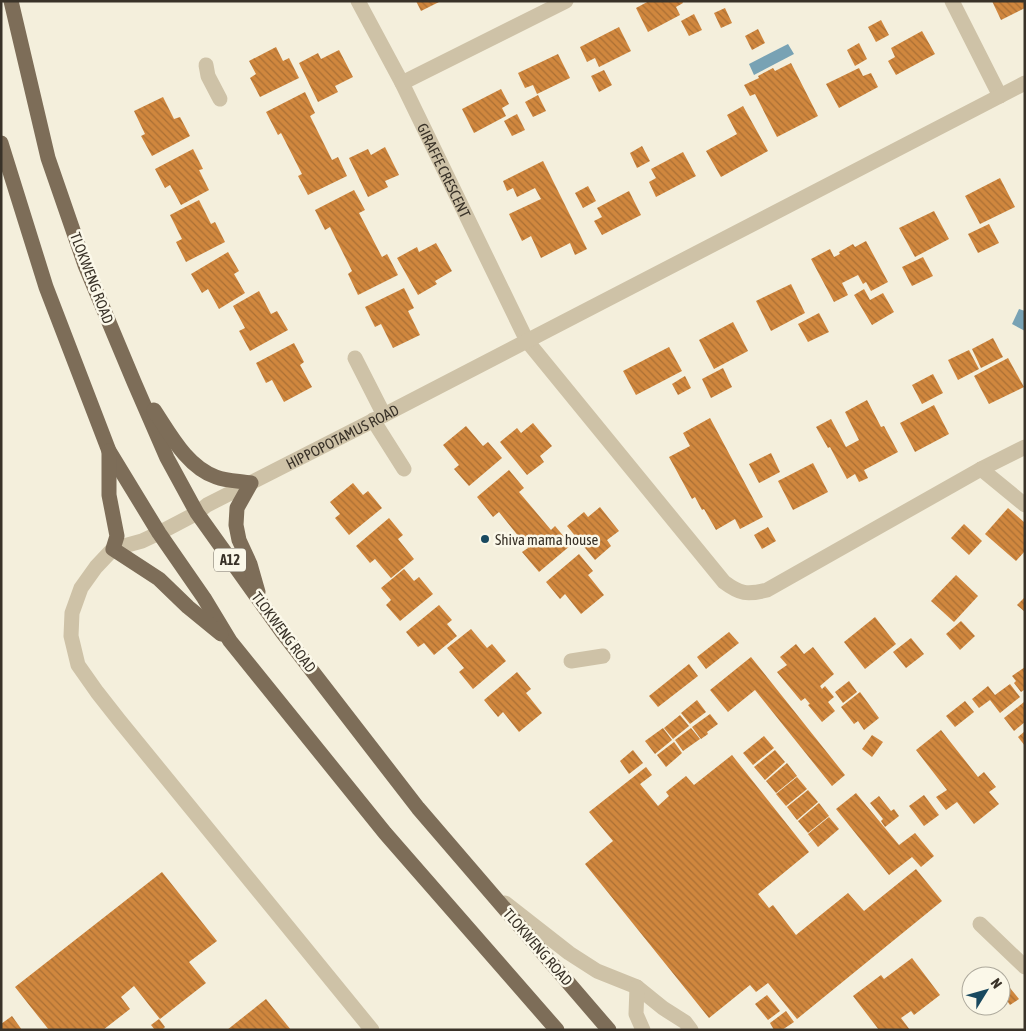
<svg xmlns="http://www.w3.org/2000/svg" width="1026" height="1031" font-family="'Asap Condensed',sans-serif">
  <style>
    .water { fill: #78a2b4 }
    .building { fill: url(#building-back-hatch) }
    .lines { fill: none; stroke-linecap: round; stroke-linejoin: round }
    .minor { stroke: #cec2a7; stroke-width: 15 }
    .major { stroke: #7d6d58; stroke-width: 15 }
    .poi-dot { fill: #19495f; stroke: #fbf8e9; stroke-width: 2 }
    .labels { text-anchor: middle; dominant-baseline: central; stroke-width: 5; stroke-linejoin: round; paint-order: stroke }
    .shield { fill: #fbf8e9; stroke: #736d62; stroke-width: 1 }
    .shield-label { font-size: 14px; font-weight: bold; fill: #393228 }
    .street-label { font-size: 15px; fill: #393228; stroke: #fbf8e9 }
    .poi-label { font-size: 15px; fill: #393228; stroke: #fbf8e9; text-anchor: start }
  </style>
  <defs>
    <pattern id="building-back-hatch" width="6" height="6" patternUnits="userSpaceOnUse" patternTransform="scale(1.25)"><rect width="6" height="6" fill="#d0873e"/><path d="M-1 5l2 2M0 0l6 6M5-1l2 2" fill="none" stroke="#aa6f34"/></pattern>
  </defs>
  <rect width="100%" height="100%" fill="#f4efdc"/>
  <g class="water">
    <polygon points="788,44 794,54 754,75 749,64"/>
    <polygon points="1019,309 1025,311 1025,331 1012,324"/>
  </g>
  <g class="building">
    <polygon points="416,1 441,1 421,11"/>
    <polygon points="649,1 682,1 683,3 676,7 680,15 648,32 636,8"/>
    <polygon points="992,1 1025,1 1025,8 1001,20"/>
    <polygon points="725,8 732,23 721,28 714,13"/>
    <polygon points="694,14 702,30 689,36 681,21"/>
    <polygon points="881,20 889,35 876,42 868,27"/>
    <polygon points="619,27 631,51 599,67 595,58 587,62 580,47"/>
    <polygon points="758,29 765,43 752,50 745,36"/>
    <polygon points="922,31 935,54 896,75 888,61 895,57 891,48"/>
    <polygon points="859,43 867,59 855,66 847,50"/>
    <polygon points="276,47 283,61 289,58 299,78 260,97 250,78 256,74 249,61"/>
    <polygon points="339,50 353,77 335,86 338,92 318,102 299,63 318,53 321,59"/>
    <polygon points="558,54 570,78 537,94 533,85 525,88 518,73"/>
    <polygon points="791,63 818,116 777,137 755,94 750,96 744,85 759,78 758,76 773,68 775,71"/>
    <polygon points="859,68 863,76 871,73 878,87 839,108 826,84"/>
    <polygon points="604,70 612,85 599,92 591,76"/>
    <polygon points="501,89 509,104 502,108 506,116 474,133 462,109"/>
    <polygon points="305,92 315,113 310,116 332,160 338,157 347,176 308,195 298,176 302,174 281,133 278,135 266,112"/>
    <polygon points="538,95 546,111 533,117 525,102"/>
    <polygon points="163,97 174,119 180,117 190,136 152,156 141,136 145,134 134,111"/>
    <polygon points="743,106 768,151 721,177 706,151 737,134 727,115"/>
    <polygon points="517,114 525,130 512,136 504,121"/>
    <polygon points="642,146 650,161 637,168 630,153"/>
    <polygon points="385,147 399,175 385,181 388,187 368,197 349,158 368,149 371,155"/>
    <polygon points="193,149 203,169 199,170 209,190 181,205 170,185 165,188 155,169"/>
    <polygon points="683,152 696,176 656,197 649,182 656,178 651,169"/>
    <polygon points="543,161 587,249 575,255 570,243 541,258 531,236 522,241 509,214 541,199 535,188 517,197 513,188 507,191 503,181"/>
    <polygon points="1000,178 1015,207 980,224 965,196"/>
    <polygon points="588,186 596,201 583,208 575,193"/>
    <polygon points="354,190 365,210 359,213 382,257 387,254 398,275 358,295 348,274 352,271 330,227 325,230 315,210"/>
    <polygon points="629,191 641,215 602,235 594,221 602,217 597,208"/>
    <polygon points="199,200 211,224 215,222 225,242 186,262 176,242 182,239 170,215"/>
    <polygon points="934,211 949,239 915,257 899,228"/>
    <polygon points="989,224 999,243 978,253 968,234"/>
    <polygon points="866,241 888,282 871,291 866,282 863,284 858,275 842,283 848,295 834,302 811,259 830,249 834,257 840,254 839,252 853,244 855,247"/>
    <polygon points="436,243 452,271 435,281 437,284 418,295 397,258 417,247 419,252"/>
    <polygon points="228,252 239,271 234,274 245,293 219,309 208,289 202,293 191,274"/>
    <polygon points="923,257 933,276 912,286 902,267"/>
    <polygon points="791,284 805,313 771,331 756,301"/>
    <polygon points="404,288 414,308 408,311 420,335 393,348 381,324 375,327 365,307"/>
    <polygon points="864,289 870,300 883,293 894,312 872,325 854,295"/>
    <polygon points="259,291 271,314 277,311 288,330 250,351 239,331 245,328 233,306"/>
    <polygon points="819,313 829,332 808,342 798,324"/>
    <polygon points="733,322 748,351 714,369 699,340"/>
    <polygon points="993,338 1003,357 981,368 972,349"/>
    <polygon points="294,343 304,362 300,365 312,387 284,402 272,380 266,383 256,363"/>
    <polygon points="669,347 682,371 636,395 623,371"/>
    <polygon points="969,350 979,369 958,380 948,360"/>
    <polygon points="1008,358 1024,387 989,404 974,376"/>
    <polygon points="723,368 732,387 711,398 702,379"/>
    <polygon points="933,374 943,393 922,404 912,385"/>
    <polygon points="685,376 691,388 678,395 672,384"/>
    <polygon points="867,400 881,427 884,426 898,452 864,470 868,478 859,482 855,474 847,479 830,447 828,448 816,427 831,419 846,447 859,440 845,412"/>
    <polygon points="934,405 949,434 915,452 900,423"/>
    <polygon points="710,418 763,517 740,529 735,519 716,530 704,509 702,510 695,497 692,499 669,457 690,446 683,433"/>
    <polygon points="533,423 552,446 540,456 544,462 527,475 500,442 517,428 521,433"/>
    <polygon points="466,426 483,446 488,442 502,458 469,486 454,469 459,465 443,445"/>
    <polygon points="771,453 780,472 759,483 749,464"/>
    <polygon points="813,463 828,492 793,510 778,481"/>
    <polygon points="509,470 524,488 519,492 551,530 555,526 571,545 539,572 522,552 528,548 499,512 493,517 477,497"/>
    <polygon points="353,483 363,495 368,491 382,508 349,535 335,518 340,514 330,502"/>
    <polygon points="600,507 619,531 607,540 611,546 595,560 567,526 584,512 588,517"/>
    <polygon points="1008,508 1025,523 1025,551 1016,561 985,534"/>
    <polygon points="389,518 403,535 398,539 414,559 391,578 375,559 370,563 356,546"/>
    <polygon points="964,524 982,541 969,555 951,538"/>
    <polygon points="768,527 776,541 762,549 754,535"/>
    <polygon points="579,554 593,571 588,575 604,595 581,614 565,594 560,599 546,582"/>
    <polygon points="404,569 414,581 419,577 433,594 400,621 386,605 391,600 381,588"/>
    <polygon points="956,575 978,596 954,622 931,601"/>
    <polygon points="1025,597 1025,612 1017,605"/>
    <polygon points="439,605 452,620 447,624 457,636 434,655 424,643 418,647 406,632"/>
    <polygon points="875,617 896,644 865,669 844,642"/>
    <polygon points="961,621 975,636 960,650 946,634"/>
    <polygon points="471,629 487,648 492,644 506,661 473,689 459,672 464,668 447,648"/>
    <polygon points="729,632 739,643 706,669 697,657"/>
    <polygon points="911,638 924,654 906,668 893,652"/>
    <polygon points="796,644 804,654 813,647 834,674 820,686 822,689 825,686 834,697 828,702 835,711 822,722 808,705 810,704 805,698 801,701 777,672 787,665 780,657"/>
    <polygon points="751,657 845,775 832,786 755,690 728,712 710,690"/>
    <polygon points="689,664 698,676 658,707 649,696"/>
    <polygon points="1025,667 1025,692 1024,690 1021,692 1014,683 1016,681 1012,676"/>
    <polygon points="517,672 531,689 526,693 542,713 519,732 503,712 498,717 484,700"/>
    <polygon points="849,681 857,692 843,703 835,692"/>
    <polygon points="1010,684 1020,697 1000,713 990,700 979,708 972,699 988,686 995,695"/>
    <polygon points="860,692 879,718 864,730 858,721 854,724 841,707"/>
    <polygon points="697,700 706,712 690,724 681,713"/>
    <polygon points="965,701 974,712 955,727 946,716"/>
    <polygon points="1024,702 1025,722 1014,731 1004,718"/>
    <polygon points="710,714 718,724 707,732 708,734 701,739 692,727"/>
    <polygon points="680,715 689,726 673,739 664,728"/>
    <polygon points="663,728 672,740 655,754 645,741"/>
    <polygon points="691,728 700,739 683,751 675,740"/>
    <polygon points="941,730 978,777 984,772 996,787 989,792 999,804 974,824 957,802 946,810 936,797 947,790 916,750"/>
    <polygon points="1025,731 1025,746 1018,737"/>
    <polygon points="872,735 883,742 872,757 862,749"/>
    <polygon points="764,736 774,748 753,765 743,753"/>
    <polygon points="674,742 682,753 666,767 657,755"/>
    <polygon points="633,750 643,763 629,774 620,761"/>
    <polygon points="775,750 785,762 765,780 754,767"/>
    <polygon points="732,755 809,852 758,894 769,908 773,905 796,935 848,893 864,911 916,869 942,901 797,1019 768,983 756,992 750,985 709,1018 585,864 613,841 589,812 646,767 652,775 640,784 658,806 669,796 666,792 686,776 694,785"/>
    <polygon points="787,763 797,776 776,793 766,781"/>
    <polygon points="797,777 807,789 786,806 776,794"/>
    <polygon points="808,790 818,802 797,820 787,807"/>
    <polygon points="856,793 899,845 915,833 934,856 921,867 912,857 889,875 836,809"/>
    <polygon points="924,795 939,815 924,826 909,806"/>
    <polygon points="879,796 891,811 894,809 899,816 885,827 881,821 883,819 870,803"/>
    <polygon points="819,803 829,816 808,833 798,821"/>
    <polygon points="829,817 839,829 818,847 808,834"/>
    <polygon points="162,872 217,941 189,962 206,983 160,1019 134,986 121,997 130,1009 103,1030 49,1030 15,987"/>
    <polygon points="912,958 940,995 914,1015 911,1011 901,1018 910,1030 879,1030 853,996 881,975 884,979"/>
    <polygon points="1010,988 1019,999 1010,1005 1002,994"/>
    <polygon points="767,995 780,1011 768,1020 755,1004"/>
    <polygon points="266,999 291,1030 227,1030"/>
    <polygon points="786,1011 794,1022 782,1030 774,1030 770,1023"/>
    <polygon points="12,1016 22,1030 1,1030 1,1024"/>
    <polygon points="159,1019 165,1027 162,1030 155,1030 151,1025"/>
  </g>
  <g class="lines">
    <g class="minor">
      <path id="s1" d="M358,1L402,83L527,341L724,582C740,594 747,595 767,590L981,469L1025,447"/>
      <polyline points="952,1 1000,96"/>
      <polyline points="206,65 208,76 220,99"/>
      <polyline points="402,83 566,1"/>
      <polyline points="355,358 384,415"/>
      <polyline points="373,420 404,469"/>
      <polyline points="981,469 1025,505"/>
      <polyline points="571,661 603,656"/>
      <polyline points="505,903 569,953 597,971 637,987 663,1008 685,1022 691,1030"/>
      <polyline points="980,924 1025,967"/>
      <polyline points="637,987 636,1014 643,1030"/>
      <path id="s2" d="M372,1030L119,720L97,692L78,665L71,636L72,613L81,588L96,567L113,549L142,541L159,533L197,513L207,505L384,415L1025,83"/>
    </g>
    <g class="major">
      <polyline points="11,1 48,158 85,265 134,382 167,458 197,513 282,632 418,808 609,1030"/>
      <polyline points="1,143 46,287 109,451 159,533 204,598 230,641 385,833 557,1030"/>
      <path d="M154,410C170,434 187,467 216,477C227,481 240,481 251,483L237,508L236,525L239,540L250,564L258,592"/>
      <polyline points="109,451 109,495 117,536 113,549 159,579 188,607 221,634"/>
    </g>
  </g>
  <circle class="poi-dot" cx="485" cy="539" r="5"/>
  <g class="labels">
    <rect class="shield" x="214" y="548.5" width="32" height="23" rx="4"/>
    <g class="shield-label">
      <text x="230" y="560">A12</text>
    </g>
    <g class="street-label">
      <text stroke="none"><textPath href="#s1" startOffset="190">GIRAFFE CRESCENT</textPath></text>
      <text transform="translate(92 278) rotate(69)">TLOKWENG ROAD</text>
      <text stroke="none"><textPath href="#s2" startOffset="855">HIPPOPOTAMUS ROAD</textPath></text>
      <text transform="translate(284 632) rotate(53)">TLOKWENG ROAD</text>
      <text transform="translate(538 947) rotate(49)">TLOKWENG ROAD</text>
    </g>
    <g class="poi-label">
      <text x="495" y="539">Shiva mama house</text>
    </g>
  </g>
  <rect width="1026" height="1031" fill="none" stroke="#393228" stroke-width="5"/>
  <g transform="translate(986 991) rotate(53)"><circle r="24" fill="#fbf8e9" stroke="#ada99c"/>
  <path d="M0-4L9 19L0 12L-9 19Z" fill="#19495f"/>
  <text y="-8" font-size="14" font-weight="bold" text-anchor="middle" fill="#393228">N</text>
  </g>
</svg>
